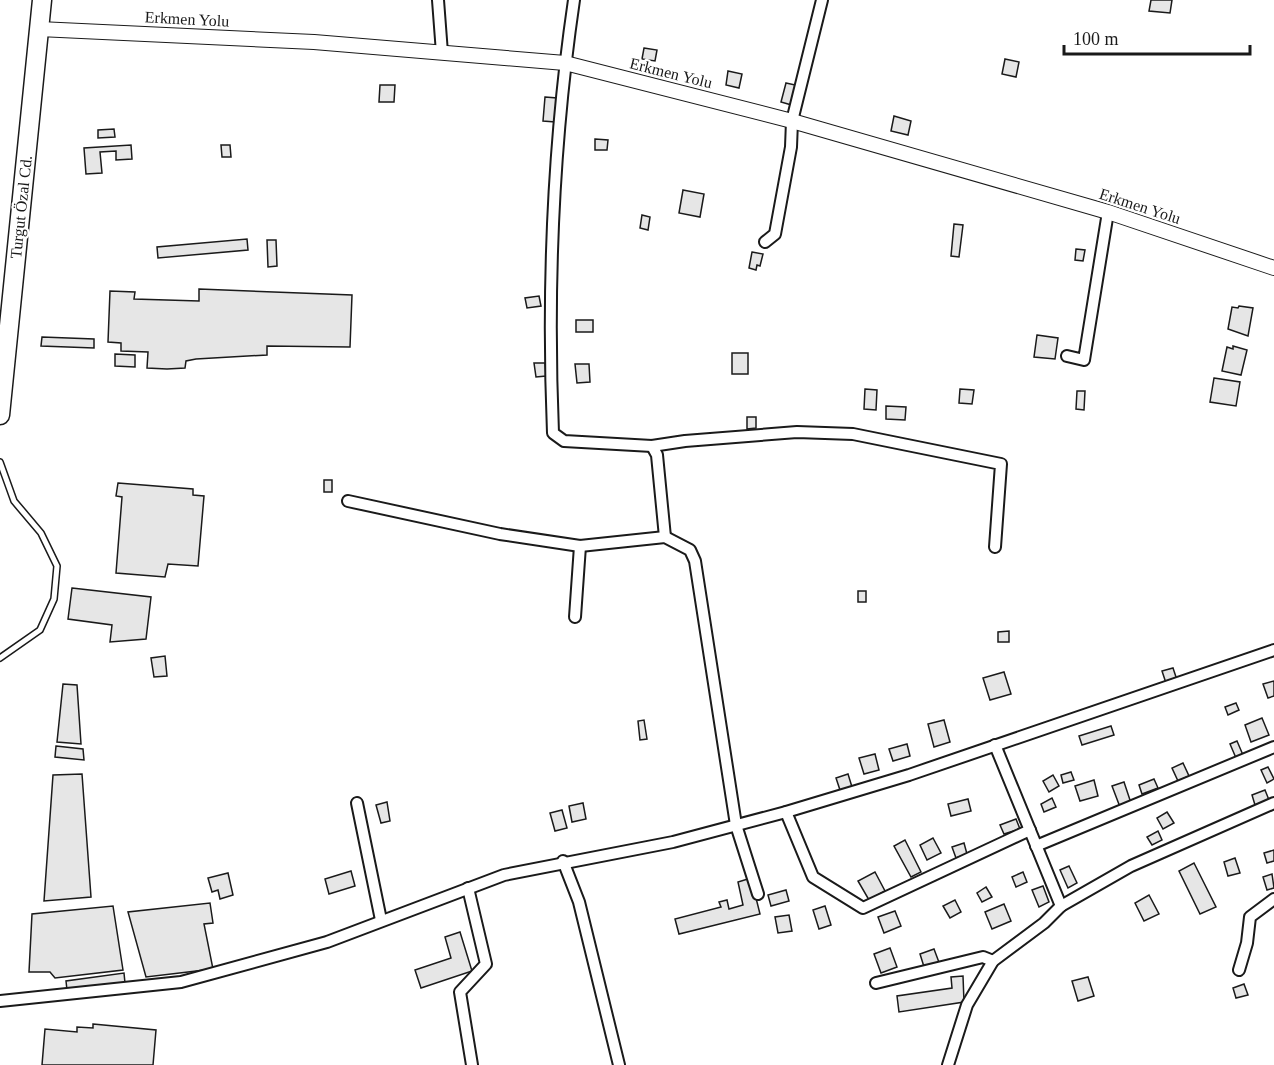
<svg xmlns="http://www.w3.org/2000/svg" width="1274" height="1065" font-family="Georgia,serif">
  <style>
    .building { fill: #e6e6e6; stroke: #1a1a1a; stroke-width: 1.5 }
    .lines { fill: none; stroke-linecap: round; stroke-linejoin: round }
    .service-casing { stroke: #1a1a1a; stroke-width: 8 }
    .minor-casing { stroke: #1a1a1a; stroke-width: 14 }
    .tertiary-casing { stroke: #1a1a1a; stroke-width: 16 }
    .primary-casing { stroke: #1a1a1a; stroke-width: 21 }
    .service { stroke: #fff; stroke-width: 5 }
    .minor { stroke: #fff; stroke-width: 10 }
    .tertiary { stroke: #fff; stroke-width: 14 }
    .primary { stroke: #fff; stroke-width: 18 }
    .labels { text-anchor: middle; dominant-baseline: central; stroke-width: 4.5; stroke-linejoin: round; paint-order: stroke }
    .street-label { font-size: 16px; fill: #1a1a1a; stroke: #fff }
  </style>
  <rect width="100%" height="100%" fill="#fff"/>
  <g class="building">
    <polygon points="1151,0 1172,0 1170,13 1149,11"/>
    <polygon points="644,48 657,50 655,61 642,59"/>
    <polygon points="1005,59 1019,62 1016,77 1002,74"/>
    <polygon points="728,71 742,74 739,88 726,85"/>
    <polygon points="786,83 800,86 795,106 781,102"/>
    <polygon points="380,85 395,85 394,102 379,102"/>
    <polygon points="545,97 557,98 555,122 543,121"/>
    <polygon points="894,116 911,121 908,135 891,131"/>
    <polygon points="114,129 115,137 98,138 98,130"/>
    <polygon points="595,139 608,140 607,150 595,150"/>
    <polygon points="131,145 132,159 116,160 116,151 100,152 102,173 86,174 84,148"/>
    <polygon points="221,145 230,145 231,157 222,157"/>
    <polygon points="683,190 704,194 700,217 679,213"/>
    <polygon points="642,215 650,217 648,230 640,228"/>
    <polygon points="954,224 963,225 959,257 951,256"/>
    <polygon points="247,239 248,250 158,258 157,247"/>
    <polygon points="267,240 276,240 277,266 268,267"/>
    <polygon points="1076,249 1085,250 1083,261 1075,260"/>
    <polygon points="752,252 763,254 760,266 757,265 756,270 749,268"/>
    <polygon points="199,289 352,295 350,347 267,346 267,355 196,359 186,361 185,368 167,369 147,368 148,352 121,351 121,343 108,342 110,291 135,292 134,299 199,301"/>
    <polygon points="539,296 541,306 527,308 525,298"/>
    <polygon points="1239,306 1253,308 1248,336 1228,329 1232,307 1238,308"/>
    <rect x="576" y="320" width="17" height="12"/>
    <polygon points="1037,335 1058,338 1055,359 1034,357"/>
    <polygon points="42,337 94,339 94,348 41,346"/>
    <polygon points="1233,346 1247,350 1241,375 1222,371 1227,347 1233,349"/>
    <rect x="732" y="353" width="16" height="21"/>
    <polygon points="115,354 135,355 135,367 115,366"/>
    <polygon points="534,363 545,363 546,376 536,377"/>
    <polygon points="575,364 589,364 590,382 577,383"/>
    <polygon points="1214,378 1240,382 1236,406 1210,402"/>
    <polygon points="865,389 877,390 876,410 864,409"/>
    <polygon points="960,389 974,390 972,404 959,403"/>
    <polygon points="1077,391 1085,391 1084,410 1076,409"/>
    <polygon points="886,406 906,407 905,420 886,419"/>
    <polygon points="747,417 756,417 756,428 747,429"/>
    <rect x="324" y="480" width="8" height="12"/>
    <polygon points="118,483 193,489 193,495 204,496 198,566 168,564 165,577 116,573 122,497 116,496"/>
    <polygon points="72,588 151,597 146,639 110,642 112,625 68,619"/>
    <rect x="858" y="591" width="8" height="11"/>
    <polygon points="1009,631 1009,642 998,642 998,632"/>
    <polygon points="165,656 167,676 154,677 151,658"/>
    <polygon points="1173,668 1177,680 1166,683 1162,671"/>
    <polygon points="1004,672 1011,694 990,700 983,678"/>
    <polygon points="1274,681 1274,696 1268,698 1263,684"/>
    <polygon points="63,684 77,685 81,744 57,742"/>
    <polygon points="1236,703 1239,710 1228,715 1225,707"/>
    <polygon points="1262,718 1269,735 1251,742 1245,725"/>
    <polygon points="644,720 647,739 640,740 638,721"/>
    <polygon points="944,720 950,742 934,747 928,724"/>
    <polygon points="1111,726 1114,735 1082,745 1079,736"/>
    <polygon points="1237,741 1243,755 1236,758 1230,744"/>
    <polygon points="907,744 910,756 893,761 889,749"/>
    <polygon points="56,746 83,749 84,760 55,757"/>
    <polygon points="875,754 879,770 864,774 859,758"/>
    <polygon points="1183,763 1189,776 1178,781 1172,768"/>
    <polygon points="1268,767 1274,779 1267,783 1261,770"/>
    <polygon points="1071,772 1074,780 1063,783 1061,775"/>
    <polygon points="82,774 91,897 44,901 53,775"/>
    <polygon points="848,774 852,787 840,790 836,778"/>
    <polygon points="1053,775 1059,786 1049,792 1043,781"/>
    <polygon points="1154,779 1158,788 1142,794 1139,785"/>
    <polygon points="1094,780 1098,796 1080,801 1075,786"/>
    <polygon points="1124,782 1131,803 1120,807 1112,786"/>
    <polygon points="1265,790 1269,800 1255,805 1252,795"/>
    <polygon points="1052,798 1056,807 1044,812 1041,804"/>
    <polygon points="968,799 971,811 951,816 948,804"/>
    <polygon points="387,802 390,821 381,823 376,805"/>
    <polygon points="583,803 586,819 572,822 569,806"/>
    <polygon points="562,810 567,828 555,831 550,813"/>
    <polygon points="1167,812 1174,823 1163,829 1157,818"/>
    <polygon points="1016,819 1020,829 1004,834 1000,825"/>
    <polygon points="1158,831 1162,840 1152,845 1147,837"/>
    <polygon points="933,838 941,853 927,860 920,845"/>
    <polygon points="905,840 921,872 911,877 894,846"/>
    <polygon points="964,843 967,854 956,858 952,847"/>
    <polygon points="1274,850 1274,861 1267,863 1264,853"/>
    <polygon points="1235,858 1240,873 1228,876 1224,862"/>
    <polygon points="1194,863 1216,907 1200,914 1179,871"/>
    <polygon points="1069,866 1077,883 1068,888 1060,870"/>
    <polygon points="351,871 355,886 329,894 325,879"/>
    <polygon points="875,872 885,891 869,900 858,881"/>
    <polygon points="1023,872 1027,882 1016,887 1012,877"/>
    <polygon points="228,873 233,895 220,899 218,890 212,892 208,878"/>
    <polygon points="1272,874 1274,888 1267,890 1263,877"/>
    <polygon points="751,878 760,914 679,934 675,919 721,907 719,902 727,900 729,909 743,905 738,882"/>
    <polygon points="1043,886 1049,902 1039,907 1032,890"/>
    <polygon points="986,887 992,897 982,902 977,893"/>
    <polygon points="786,890 789,901 771,906 768,895"/>
    <polygon points="1149,895 1159,914 1144,921 1135,903"/>
    <polygon points="955,900 961,912 950,918 943,906"/>
    <polygon points="210,903 213,923 204,924 213,969 146,977 128,912"/>
    <polygon points="1004,904 1011,921 992,929 985,912"/>
    <polygon points="113,906 123,970 55,978 50,972 29,972 32,914"/>
    <polygon points="825,906 831,925 819,929 813,910"/>
    <polygon points="895,911 901,926 884,933 878,917"/>
    <polygon points="789,915 792,931 778,933 775,917"/>
    <polygon points="460,932 472,971 421,988 415,970 451,958 445,937"/>
    <polygon points="890,948 897,967 881,973 874,954"/>
    <polygon points="934,949 940,965 925,970 920,954"/>
    <polygon points="124,973 125,983 67,990 66,981"/>
    <polygon points="963,976 964,1002 899,1012 897,996 952,988 951,977"/>
    <polygon points="1088,977 1094,996 1078,1001 1072,981"/>
    <polygon points="1244,984 1248,995 1236,998 1233,988"/>
    <polygon points="93,1024 156,1030 153,1065 42,1065 45,1029 77,1032 77,1027 93,1028"/>
  </g>
  <g class="lines">
    <defs>
      <polyline id="service" points="0,462 14,501 41,533 57,566 54,599 40,630 0,658"/>
      <g id="minor">
        <polyline points="438,0 442,53"/>
        <path d="M574,0C553,143 547,288 553,433L564,441L652,446L685,441L797,432L853,434L1001,464L995,547"/>
        <polyline points="765,242 775,234 791,147 792,121 822,0"/>
        <polyline points="1067,356 1084,360 1108,212"/>
        <polyline points="652,446 657,455 665,537"/>
        <polyline points="348,501 500,534 580,546 665,537 690,550 695,561 736,825 758,894"/>
        <polyline points="575,617 580,546"/>
        <polyline points="995,745 1061,906"/>
        <polyline points="357,803 381,920"/>
        <polyline points="786,812 813,877 863,908 1030,830"/>
        <polyline points="1036,846 1274,747"/>
        <polyline points="563,861 579,902 619,1065"/>
        <polyline points="468,888 486,964 460,992 472,1065"/>
        <polyline points="1239,970 1247,943 1250,917 1274,899"/>
        <polyline points="876,983 983,957 993,961"/>
        <polyline points="0,1001 181,982 327,942 504,875 673,842 786,812 909,775 1274,650"/>
        <polyline points="948,1065 967,1005 993,961 1044,923 1061,906 1131,866 1274,803"/>
      </g>
      <polyline id="tertiary" points="39,29 314,42 565,63 792,121 1108,212 1274,268"/>
      <polyline id="primary" points="0,415 42,0"/>
    </defs>
    <use href="#service" class="service-casing"/>
    <use href="#minor" class="minor-casing"/>
    <use href="#tertiary" class="tertiary-casing"/>
    <use href="#primary" class="primary-casing"/>
    <use href="#service" class="service"/>
    <use href="#minor" class="minor"/>
    <use href="#tertiary" class="tertiary"/>
    <use href="#primary" class="primary"/>
  </g>
  <g class="labels">
    <g class="street-label">
      <text transform="translate(187 19) rotate(3)">Erkmen Yolu</text>
      <text transform="translate(671 73) rotate(14)">Erkmen Yolu</text>
      <text transform="translate(1140 206) rotate(18)">Erkmen Yolu</text>
      <text transform="translate(21 207) rotate(-84)">Turgut Özal Cd.</text>
    </g>
  </g>
  <path d="M1064 45v9h186v-9" fill="none" stroke="#1a1a1a" stroke-width="3"/>
  <text x="1073" y="45" font-size="18" fill="#1a1a1a" stroke="#ffffff" stroke-width="4.5" paint-order="stroke">100 m</text>
</svg>
